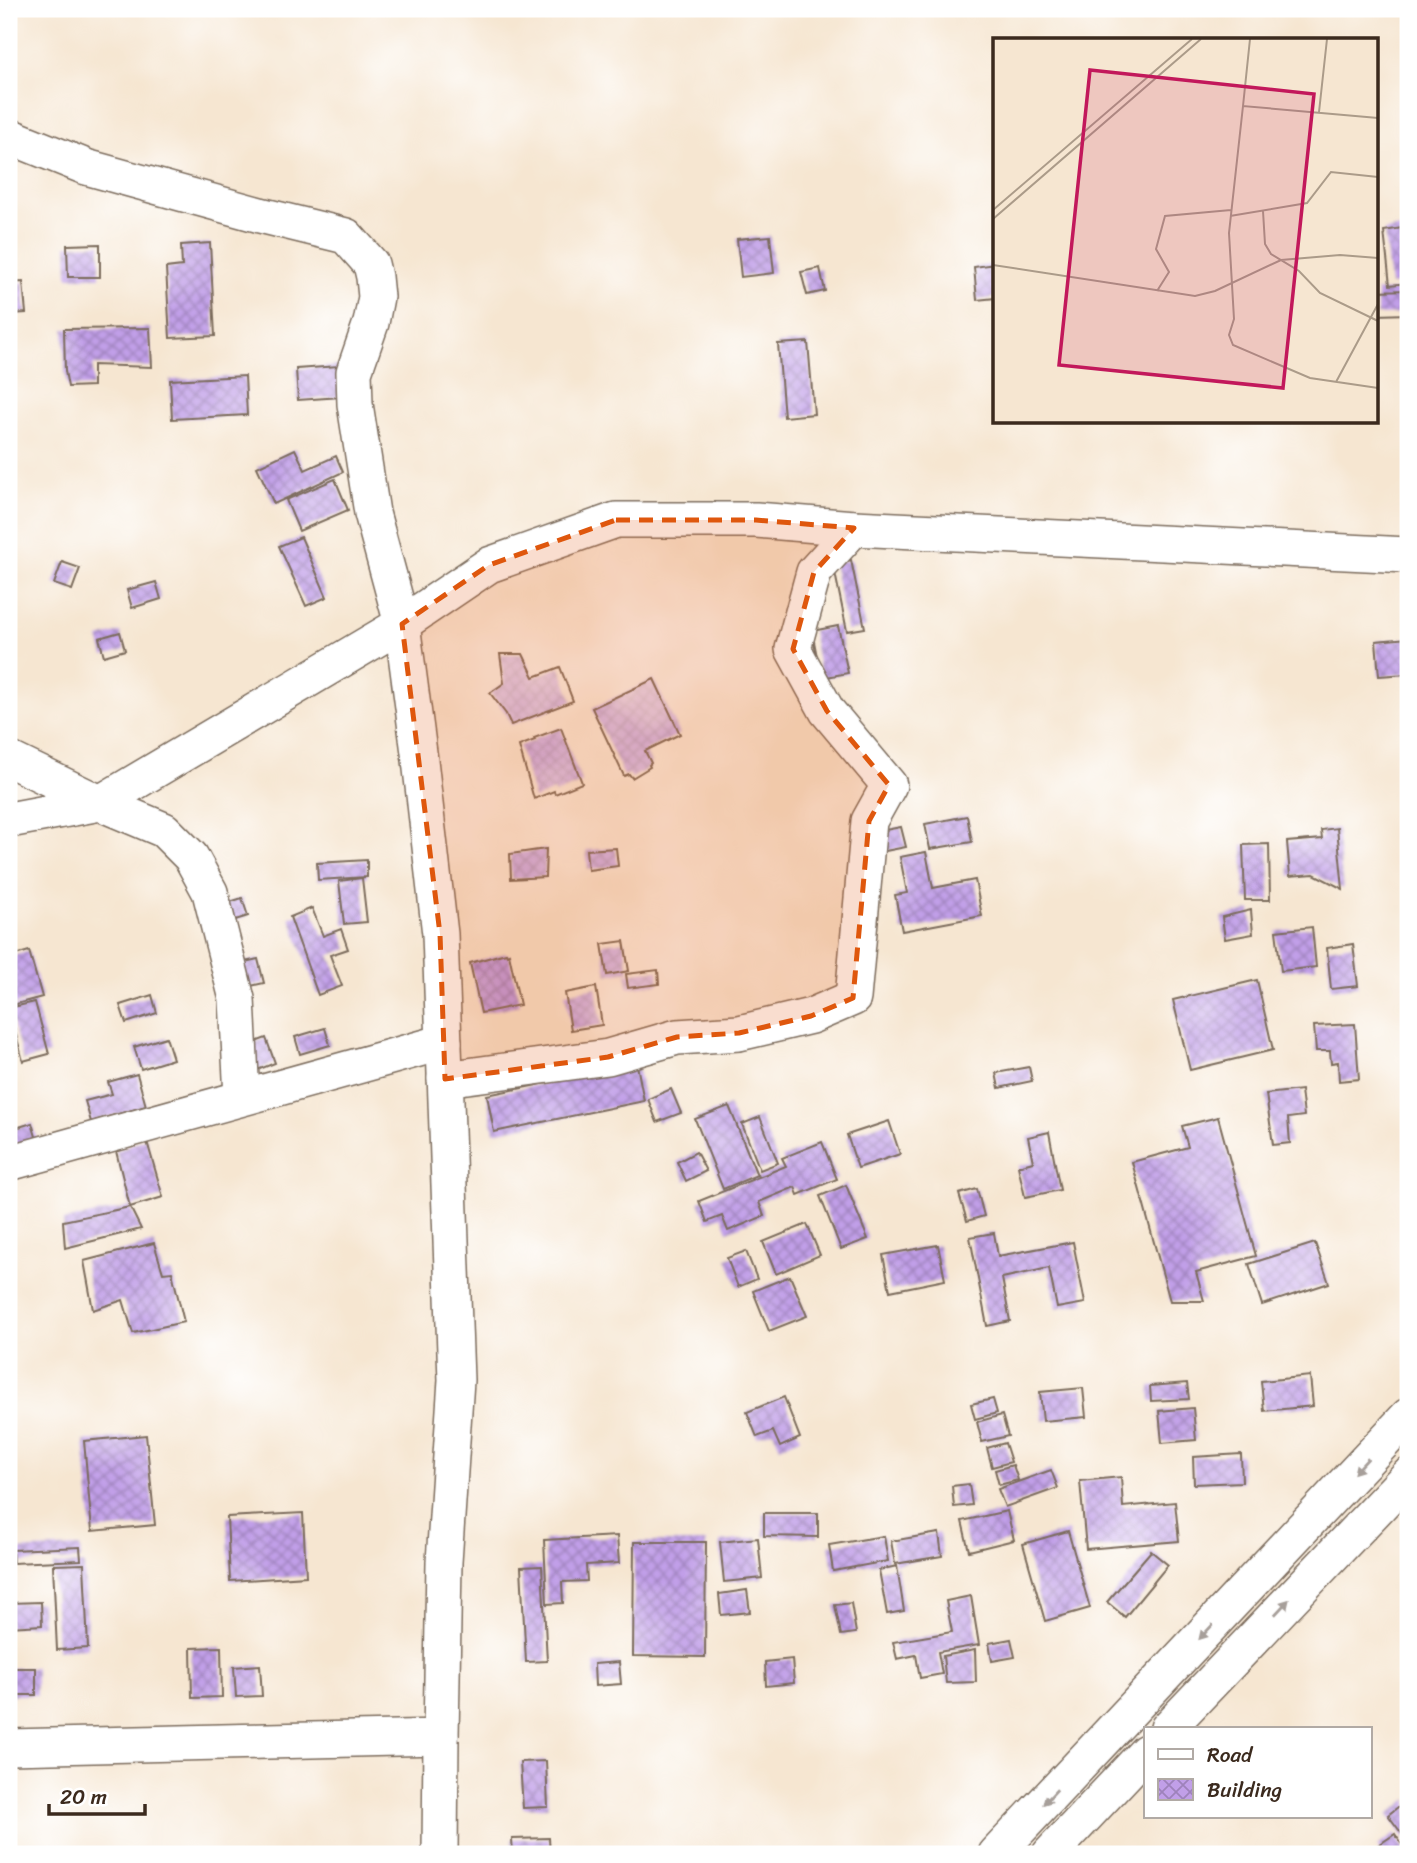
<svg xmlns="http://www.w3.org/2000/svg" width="1417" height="1863" viewBox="0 0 1417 1863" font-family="Sriracha,sans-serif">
<defs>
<pattern id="building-cross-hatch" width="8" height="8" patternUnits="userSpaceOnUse" patternTransform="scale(1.75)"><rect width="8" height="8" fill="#c19fe8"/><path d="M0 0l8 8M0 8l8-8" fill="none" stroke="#9e82bb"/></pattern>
</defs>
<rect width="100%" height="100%" fill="#fff"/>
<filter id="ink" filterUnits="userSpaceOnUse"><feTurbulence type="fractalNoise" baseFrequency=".0143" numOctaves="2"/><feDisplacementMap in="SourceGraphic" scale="14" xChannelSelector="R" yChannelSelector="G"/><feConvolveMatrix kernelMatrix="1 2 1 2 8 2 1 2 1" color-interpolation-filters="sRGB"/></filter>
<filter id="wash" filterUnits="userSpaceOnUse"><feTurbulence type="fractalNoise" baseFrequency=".00686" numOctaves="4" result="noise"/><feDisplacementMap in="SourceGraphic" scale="28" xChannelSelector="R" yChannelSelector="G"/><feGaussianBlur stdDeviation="1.57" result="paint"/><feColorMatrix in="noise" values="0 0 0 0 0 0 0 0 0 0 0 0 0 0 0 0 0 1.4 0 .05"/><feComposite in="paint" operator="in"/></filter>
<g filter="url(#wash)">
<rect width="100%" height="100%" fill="#f6e6d1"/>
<g id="blocks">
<g fill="url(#building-cross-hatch)">
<polygon points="1408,227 1408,283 1390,285 1384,231"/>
<polygon points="770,236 774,273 741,277 737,239"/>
<polygon points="210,243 215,336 170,338 166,268 182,266 181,245"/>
<polygon points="100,244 100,277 68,277 67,245"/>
<polygon points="995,264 995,298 977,300 974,267"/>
<polygon points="820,268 825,291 807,295 801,272"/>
<polygon points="23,282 26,313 9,314 9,283"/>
<polygon points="1408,290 1408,314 1377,315 1377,291"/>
<polygon points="150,328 152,367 93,365 93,386 68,387 65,371 64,329"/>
<polygon points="808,342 814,414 784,417 778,344"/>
<polygon points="339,366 341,397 298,400 296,369"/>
<polygon points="245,376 247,415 172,419 170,380"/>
<polygon points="295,449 305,470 336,456 343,472 274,504 257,467"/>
<polygon points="335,479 348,510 299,531 286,500"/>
<polygon points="301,537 327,597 306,606 279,546"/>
<polygon points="851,560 865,628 847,631 833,563"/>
<polygon points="62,562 80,568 72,590 54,584"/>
<polygon points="156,582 161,599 132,608 127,590"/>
<polygon points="838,626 848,673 821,678 812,631"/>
<polygon points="120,632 125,650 104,656 99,638"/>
<polygon points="1408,638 1408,674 1379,676 1376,641"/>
<polygon points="500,654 523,654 534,677 560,667 573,701 511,725 506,714 490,693 504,683"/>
<polygon points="654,679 680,734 645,751 651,763 649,765 650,767 632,778 629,774 624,776 592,708"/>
<polygon points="561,728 582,783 555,794 554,791 534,799 519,746 535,740 534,738"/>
<polygon points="967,816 972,842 930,849 925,824"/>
<polygon points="901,827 906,847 880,852 875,832"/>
<polygon points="1337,828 1343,889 1314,874 1290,876 1287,842 1322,839 1321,830"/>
<polygon points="1269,844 1270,900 1245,900 1243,845"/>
<polygon points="616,848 618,866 588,870 586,850"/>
<polygon points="546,849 545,877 511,879 510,854"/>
<polygon points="926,852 933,888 975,880 982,916 902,931 895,895 907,893 900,857"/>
<polygon points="367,860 367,877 318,880 317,863"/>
<polygon points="362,878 367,922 344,924 339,881"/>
<polygon points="242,898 248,916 229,922 224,904"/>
<polygon points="312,908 323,936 341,929 348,949 330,955 342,986 318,995 290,917"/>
<polygon points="1251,910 1253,934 1225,939 1222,917"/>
<polygon points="1312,927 1316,967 1281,971 1276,931"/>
<polygon points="624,941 629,971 607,975 602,944"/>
<polygon points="1353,944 1358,986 1331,989 1327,948"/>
<polygon points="29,951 42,997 9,1006 9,957"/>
<polygon points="506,953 507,955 509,954 520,1005 481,1013 470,963"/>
<polygon points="258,959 264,983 242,988 236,964"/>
<polygon points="658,970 659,984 628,988 626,974"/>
<polygon points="1257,980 1273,1050 1190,1070 1173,1000"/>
<polygon points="596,987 602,1025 571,1030 565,993"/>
<polygon points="152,995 157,1013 126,1023 120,1005"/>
<polygon points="35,1002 49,1054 23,1061 9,1008"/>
<polygon points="1355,1024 1359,1079 1339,1081 1338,1062 1331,1063 1330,1051 1316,1051 1314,1026"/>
<polygon points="325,1028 330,1045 300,1054 295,1037"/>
<polygon points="166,1037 173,1059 141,1069 134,1047"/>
<polygon points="266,1038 275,1063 255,1071 245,1046"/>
<polygon points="637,1065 644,1101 494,1132 487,1095"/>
<polygon points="1029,1067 1032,1081 999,1088 996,1073"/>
<polygon points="137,1074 146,1106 91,1122 85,1101 112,1094 108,1082"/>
<polygon points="671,1089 681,1113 657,1122 648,1099"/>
<polygon points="1301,1090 1304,1116 1288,1118 1290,1143 1273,1145 1266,1094"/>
<polygon points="729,1106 757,1175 723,1189 695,1119"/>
<polygon points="760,1117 778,1163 760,1170 742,1124"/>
<polygon points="1218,1117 1256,1256 1196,1272 1204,1301 1170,1301 1132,1162 1188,1147 1182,1126"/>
<polygon points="889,1121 900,1154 858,1168 847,1135"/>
<polygon points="32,1123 37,1140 9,1147 9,1130"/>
<polygon points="1049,1132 1060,1190 1025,1197 1018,1166 1033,1162 1028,1137"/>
<polygon points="146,1138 163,1197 130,1207 116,1151"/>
<polygon points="822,1142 837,1179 798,1195 795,1187 759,1202 764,1216 728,1231 722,1216 707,1222 699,1201 786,1166 782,1158"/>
<polygon points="696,1152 706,1171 686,1181 677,1162"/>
<polygon points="846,1185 868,1239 841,1249 820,1196"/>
<polygon points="977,1189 984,1216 967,1221 959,1194"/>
<polygon points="130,1207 141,1229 65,1248 63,1221"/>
<polygon points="807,1224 820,1255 776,1274 763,1242"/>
<polygon points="994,1233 998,1256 1073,1242 1085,1303 1057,1308 1049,1268 1002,1278 1010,1321 987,1326 970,1237"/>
<polygon points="154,1243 163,1273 172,1272 184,1322 133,1333 123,1300 93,1310 84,1261"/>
<polygon points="1315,1243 1329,1283 1262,1305 1249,1264"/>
<polygon points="938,1245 945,1280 890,1291 883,1255"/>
<polygon points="746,1251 757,1279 738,1287 727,1258"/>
<polygon points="790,1276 807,1316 769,1331 753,1291"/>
<polygon points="1310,1376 1313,1406 1264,1411 1261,1381"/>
<polygon points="1187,1383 1189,1399 1151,1401 1150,1386"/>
<polygon points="1083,1388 1086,1417 1043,1421 1040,1392"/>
<polygon points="784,1397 800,1438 780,1447 773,1431 757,1437 747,1412"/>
<polygon points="993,1399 997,1413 975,1419 971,1404"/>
<polygon points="1193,1408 1196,1440 1162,1443 1159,1411"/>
<polygon points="1002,1415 1008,1436 982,1442 977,1422"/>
<polygon points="146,1435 155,1525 92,1531 84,1441"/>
<polygon points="1005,1443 1011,1462 992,1467 987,1448"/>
<polygon points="1241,1454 1242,1482 1194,1484 1193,1457"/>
<polygon points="1013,1465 1018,1480 999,1485 995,1470"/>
<polygon points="1051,1470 1058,1488 1005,1507 998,1489"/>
<polygon points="1121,1477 1123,1507 1175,1502 1179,1541 1086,1549 1080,1481"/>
<polygon points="969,1484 972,1505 954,1507 952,1486"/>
<polygon points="1007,1511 1014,1540 969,1551 962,1521"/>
<polygon points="303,1513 306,1576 230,1581 227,1517"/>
<polygon points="764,1513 818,1513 818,1537 764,1536"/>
<polygon points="1068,1531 1090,1608 1045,1621 1023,1544"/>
<polygon points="939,1533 942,1556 895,1564 891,1541"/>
<polygon points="617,1536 619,1563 586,1565 587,1581 562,1582 563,1603 547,1604 544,1540"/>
<polygon points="884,1536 888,1561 833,1571 829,1545"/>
<polygon points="758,1538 762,1578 724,1582 720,1542"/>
<polygon points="634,1542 706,1542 705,1657 633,1656"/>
<polygon points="80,1547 81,1560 13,1563 12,1550"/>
<polygon points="1151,1551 1168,1565 1125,1617 1107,1602"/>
<polygon points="84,1564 88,1648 57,1650 53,1565"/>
<polygon points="542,1566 547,1661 526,1662 521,1567"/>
<polygon points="897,1566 904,1611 887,1614 879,1570"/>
<polygon points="747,1590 750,1612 721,1615 719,1594"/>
<polygon points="971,1596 979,1645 938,1652 942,1674 920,1678 916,1655 897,1659 893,1642 952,1632 946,1601"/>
<polygon points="41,1602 42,1625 9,1627 9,1603"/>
<polygon points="851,1603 856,1633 841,1635 835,1605"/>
<polygon points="1011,1639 1015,1657 992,1661 989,1643"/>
<polygon points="221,1647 222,1697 192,1698 191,1648"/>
<polygon points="975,1650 976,1682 946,1683 943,1656"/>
<polygon points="792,1659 794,1683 766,1686 765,1662"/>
<polygon points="619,1662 621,1684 595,1686 594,1664"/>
<polygon points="260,1665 262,1696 236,1697 234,1667"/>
<polygon points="11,1668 36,1668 36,1695 10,1695"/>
<polygon points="546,1761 548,1807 523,1808 520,1762"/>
<polygon points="1408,1799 1408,1842 1388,1815"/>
<polygon points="1395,1834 1408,1854 1382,1854 1377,1846"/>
<polygon points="549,1838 550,1854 513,1854 512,1839"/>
</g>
</g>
</g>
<g filter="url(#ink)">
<use href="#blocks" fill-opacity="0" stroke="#7c6c5d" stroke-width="2"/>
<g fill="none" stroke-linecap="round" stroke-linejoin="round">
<defs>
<g id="street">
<polyline points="9,136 86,167 260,215 346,236 371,264 374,277 376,297 371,323 354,372 355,404 372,513 402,624 420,760 440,934 456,1380 444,1562 441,1737 9,1747"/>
<polyline points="9,759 100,803 164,830 191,857 210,892 237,999 242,1097"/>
<polyline points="9,820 100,803 402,624 489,565 616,520 756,520 854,528 1408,555"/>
<polyline points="445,1079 608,1057 677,1037 739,1033 811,1016 853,998 869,821 889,785 827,711 793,649 814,572 854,528"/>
<polyline points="9,1163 444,1042"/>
<polyline points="1168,1728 1408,1476"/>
<polyline points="440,1854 441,1737"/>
<polyline points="996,1854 1408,1416"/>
<polyline points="1050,1854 1146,1752"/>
</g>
</defs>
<use href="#street" stroke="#7c6c5d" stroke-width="38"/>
<use href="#street" stroke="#fff" stroke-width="35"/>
</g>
<defs><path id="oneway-solid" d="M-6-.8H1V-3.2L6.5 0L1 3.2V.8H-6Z" transform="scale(1.75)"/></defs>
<g fill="#a79f9a">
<use href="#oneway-solid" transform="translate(1361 1466) rotate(133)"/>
<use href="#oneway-solid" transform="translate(1282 1607) rotate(-47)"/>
<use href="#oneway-solid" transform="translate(1206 1632) rotate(133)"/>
<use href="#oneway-solid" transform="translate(1050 1797) rotate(133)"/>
</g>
</g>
<path fill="#df570d" fill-opacity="0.2" stroke="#df570d" stroke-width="5" stroke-dasharray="14 9" stroke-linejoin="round" d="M616,520h140l98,8 -40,44 -21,77 34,62 62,74 -20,36 -16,177 -42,18 -72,17 -62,4 -69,20 -163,22 -5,-145 -38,-310 87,-59z"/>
<g transform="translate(993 38)">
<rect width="385" height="385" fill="#f6e6d1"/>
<path fill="none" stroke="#ab9b89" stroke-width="2" d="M250,68l7,-67M326,74l8,-73M385,80l-135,-12 -14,127 5,86 -5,16 4,10 77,33 68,10M0,172l199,-171M270,173l2,33 6,10 28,17 21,22 58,28M237,178l77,-13 24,-31 47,5M0,181l208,-180M0,227l202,31 20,-5 66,-31 59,-5 38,3M164,253l12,-19 -13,-23 9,-33 66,-6M343,344l42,-78"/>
<path fill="#c2185b" fill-opacity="0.15" stroke="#c2185b" stroke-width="3.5" d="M97,32l224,24 -31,294 -224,-23z"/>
<rect width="385" height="385" fill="none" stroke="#3b2a1e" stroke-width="3.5"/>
</g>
<rect width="1417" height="1863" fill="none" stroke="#fff" stroke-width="35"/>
<rect x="1144" y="1727" width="228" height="91" fill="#ffffff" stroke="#b1aaa5" stroke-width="2"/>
<rect x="1158" y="1749" width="35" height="10" fill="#ffffff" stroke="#b1aaa5" stroke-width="2"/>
<text x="1207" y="1762" font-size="21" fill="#3b2a1e">Road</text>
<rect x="1158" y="1779" width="35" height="21" fill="url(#building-cross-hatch)" stroke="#b1aaa5" stroke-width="2"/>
<text x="1207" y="1797" font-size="21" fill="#3b2a1e">Building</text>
<path d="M49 1804v10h96v-10" fill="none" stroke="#3b2a1e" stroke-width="3.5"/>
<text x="60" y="1804" font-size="21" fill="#3b2a1e" stroke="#ffffff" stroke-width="5" paint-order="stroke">20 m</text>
</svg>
